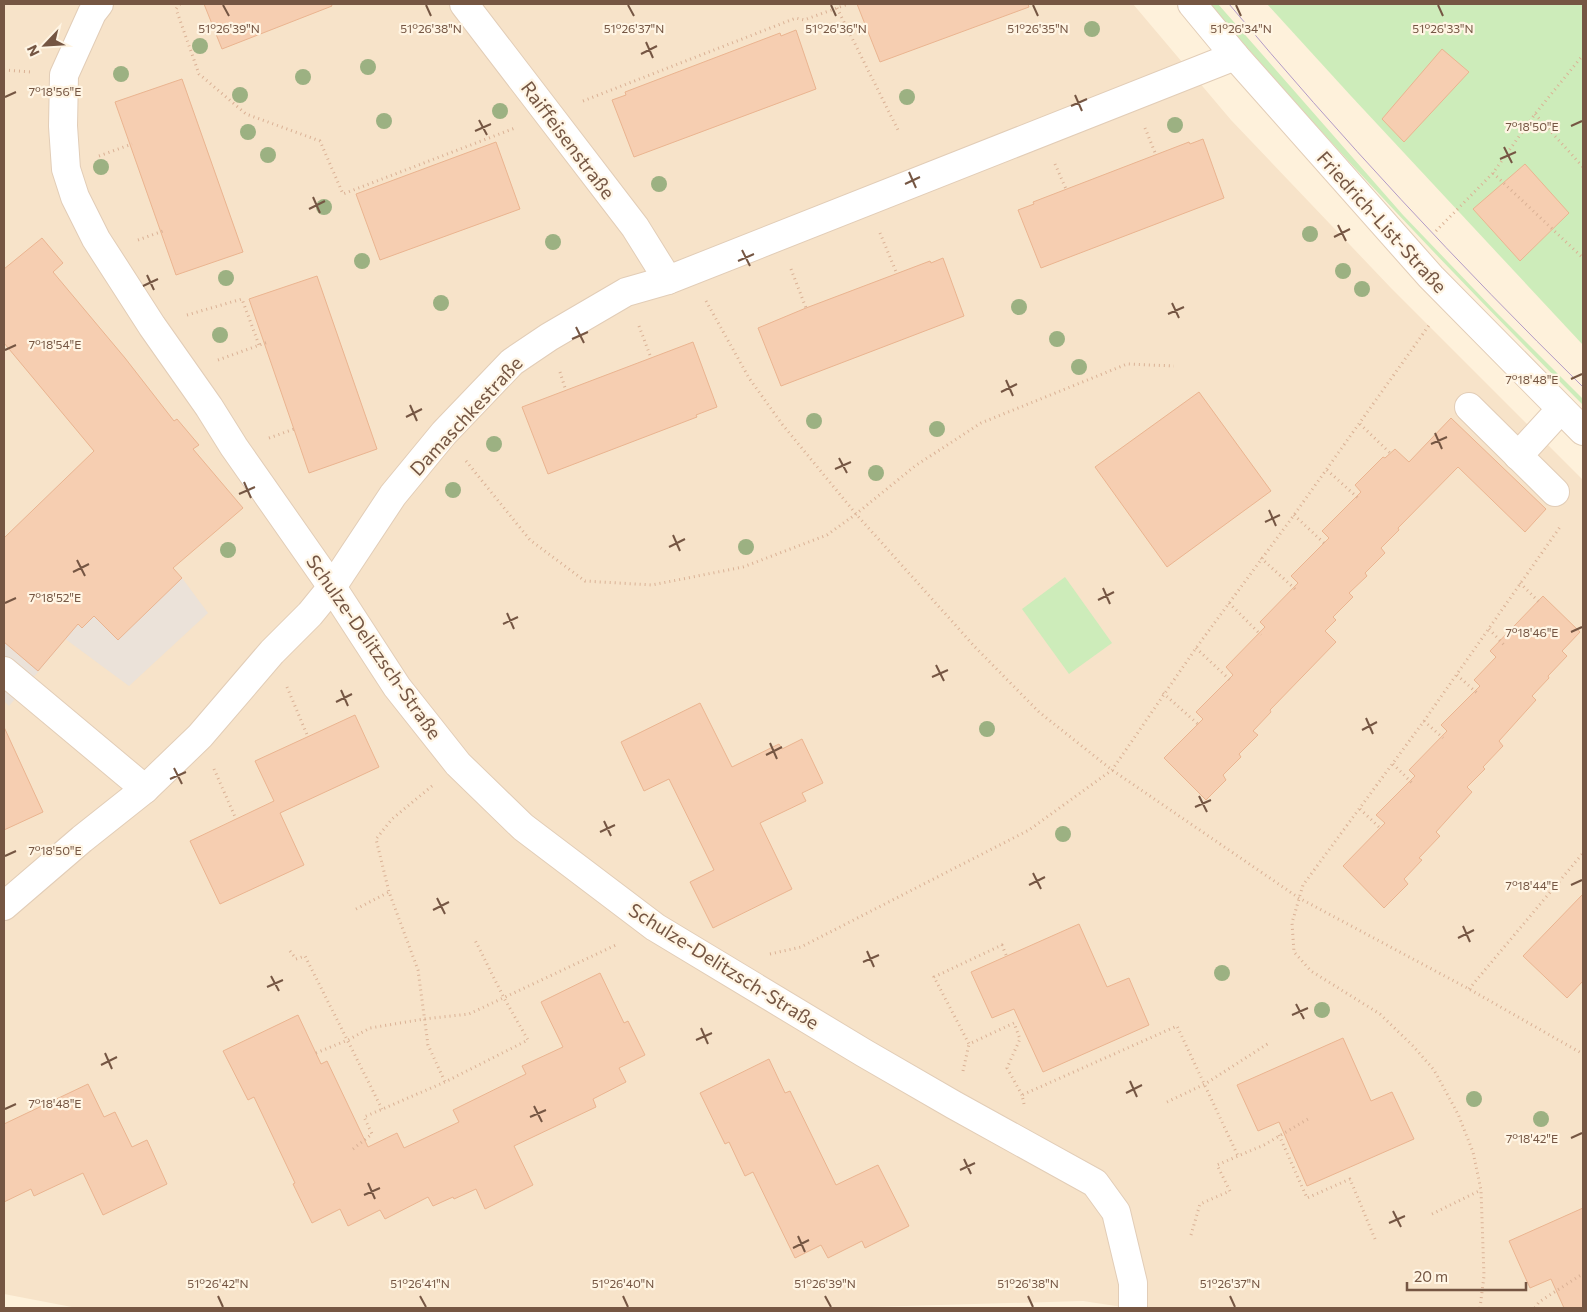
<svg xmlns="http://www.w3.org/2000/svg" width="1587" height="1312" viewBox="0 0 1587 1312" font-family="Commissioner,sans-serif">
<rect width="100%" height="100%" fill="#fef1db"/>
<polygon fill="#f7e3c9" points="4,4 1133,4 1231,120 1391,288 1583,480 1583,1308 1129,1308 1083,1301 834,1308 77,1308 4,1294"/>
<polygon fill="#ebe2d9" points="75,469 182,578 208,613 129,686 64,638 60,646 9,706 4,701 4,538"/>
<g fill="#cdecba">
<path d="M1210,4h8l185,211 93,97 87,87v6c-129,-130 -255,-261 -373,-401z"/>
<polygon points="1267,4 1583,4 1583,345 1351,96"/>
<polygon points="1065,577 1112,643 1069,674 1022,609"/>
</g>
<g fill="#f6ceb1" stroke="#eab490">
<polygon points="204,4 331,4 332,6 222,49"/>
<polygon points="857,4 1028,4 1029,7 880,62"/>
<polygon points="796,30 816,89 634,157 612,100 626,95 625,92 780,33 781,36"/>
<polygon points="1442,49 1469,72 1404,142 1382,119"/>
<polygon points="182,79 243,252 176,275 115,102"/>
<polygon points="1203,139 1224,198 1041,268 1018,210 1034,204 1033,202 1189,142 1190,144"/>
<polygon points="496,142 520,209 380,260 356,194"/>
<polygon points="1525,164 1569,213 1520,261 1473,209"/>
<polygon points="42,238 63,263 53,272 125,358 174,421 177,419 199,445 193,449 243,508 173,568 182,578 118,640 94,616 82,628 78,624 38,671 4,642 4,538 94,451 4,343 4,269"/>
<polygon points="943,258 964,316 781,386 758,328 806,308 930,261 931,263"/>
<polygon points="317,276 377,449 309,473 249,299"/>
<polygon points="693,342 717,407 696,415 697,417 548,474 522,407"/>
<polygon points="1199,392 1271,491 1167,567 1095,467"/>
<polygon points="1451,418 1546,509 1525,532 1458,467 1398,528 1399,530 1381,548 1385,553 1365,573 1367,576 1349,593 1353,597 1333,617 1336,620 1325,631 1336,642 1270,710 1271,712 1253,731 1258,735 1239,754 1241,757 1223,775 1226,780 1206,800 1164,758 1203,719 1196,712 1233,675 1226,667 1265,627 1260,622 1298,583 1291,576 1329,538 1322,531 1361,492 1355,485 1383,457 1385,458 1395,449 1409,462"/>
<polygon points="1543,596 1580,632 1562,651 1567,656 1548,676 1549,678 1532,696 1536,700 1499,741 1503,746 1483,767 1485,769 1467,787 1472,792 1436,832 1440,836 1419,858 1422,860 1404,879 1408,884 1384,908 1343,866 1385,823 1376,815 1415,776 1409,770 1447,731 1441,725 1480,686 1474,680 1496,657 1490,651"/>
<polygon points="700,703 732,767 779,744 782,749 802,739 823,783 802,793 806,801 760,823 792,889 713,928 690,882 714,870 669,779 644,791 621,742"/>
<polygon points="355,715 379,767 280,813 304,865 220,904 190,841 274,801 255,761"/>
<polygon points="4,727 43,812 4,830"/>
<polygon points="1583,894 1583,981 1567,998 1523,956"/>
<polygon points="1079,924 1107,987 1129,978 1149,1025 1043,1072 1014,1009 992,1018 971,972"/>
<polygon points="600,973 624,1023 628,1021 645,1055 619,1068 626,1082 593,1099 596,1107 514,1146 533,1185 485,1209 476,1189 454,1199 453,1197 433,1206 428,1197 385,1219 380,1210 348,1226 340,1209 312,1223 293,1184 295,1183 254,1097 248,1100 223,1051 298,1015 321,1064 327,1061 368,1147 397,1133 404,1148 459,1122 453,1110 526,1074 522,1066 563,1047 541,1002"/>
<polygon points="1343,1038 1371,1101 1392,1092 1414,1139 1307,1186 1279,1122 1258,1131 1237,1085"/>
<polygon points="769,1059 785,1093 790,1091 836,1185 878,1165 909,1226 865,1248 862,1241 828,1258 821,1245 795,1258 753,1172 745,1176 729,1142 725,1144 700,1093"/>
<polygon points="88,1084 104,1117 115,1112 132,1147 147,1140 167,1184 103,1215 83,1173 34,1196 31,1189 4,1202 4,1124"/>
<polygon points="1583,1208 1583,1308 1564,1308 1551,1279 1530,1288 1509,1241"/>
</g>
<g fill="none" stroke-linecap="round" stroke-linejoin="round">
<defs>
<g id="minor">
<polyline points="99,4 92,13 64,75 63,126 66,169 75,197 96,239 152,326 209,407 234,447 332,587 397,687 458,764 523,827 655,927 864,1053 954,1105 1095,1183 1116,1212 1133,1283 1133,1308"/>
<polyline points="464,4 635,227 668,280"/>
<polyline points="1192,4 1235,56 1431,277 1583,431"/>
<polyline points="1469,407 1555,492"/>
<polyline points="1518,456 1561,409"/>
<polyline points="4,671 145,789"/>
<polyline points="4,906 82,839 145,789 200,736 272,652 310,614 332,587 393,495 444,433 512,362 549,337 626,292 668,280 1235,56"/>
</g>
</defs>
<use href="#minor" stroke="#e2cdb7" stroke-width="30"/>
<g stroke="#dab195" stroke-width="3" stroke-dasharray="1 4" stroke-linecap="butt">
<polyline points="180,4 176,9 199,74 246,114 320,141 343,194 515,128"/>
<polyline points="837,8 899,132"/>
<polyline points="4,70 31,72"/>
<polyline points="583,101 796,18 804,20 848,4"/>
<polyline points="1535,114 1583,167"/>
<polyline points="1145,128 1156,155"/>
<polyline points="99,156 132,144"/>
<polyline points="1055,164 1066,189"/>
<polyline points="1493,173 1583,258"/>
<polyline points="1436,231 1493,173 1535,114 1583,55"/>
<polyline points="880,233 897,274"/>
<polyline points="138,240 163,231"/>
<polyline points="791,269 806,308"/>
<polyline points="706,301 749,378 782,424 856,514 975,647 1039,712 1112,770 1299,898 1469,989 1583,1054"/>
<polyline points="187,315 242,299 259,345"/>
<polyline points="639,326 651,358"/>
<polyline points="218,360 268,342"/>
<polyline points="560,372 566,391"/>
<polyline points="1360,424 1390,453"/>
<polyline points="269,438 297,428"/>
<polyline points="466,461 530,540 585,581 652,585 743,567 827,535 856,514 915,466 981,423 1127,364 1174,366"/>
<polyline points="1327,470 1358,498"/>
<polyline points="1294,515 1325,544"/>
<polyline points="1261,558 1295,589"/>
<polyline points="1520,583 1540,603"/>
<polyline points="1229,603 1261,635"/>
<polyline points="1489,629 1506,647"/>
<polyline points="1196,648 1231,681"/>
<polyline points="1457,675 1477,693"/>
<polyline points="287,687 308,737"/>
<polyline points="1163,693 1199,725"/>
<polyline points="1424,721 1443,738"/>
<polyline points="1393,764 1412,783"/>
<polyline points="214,769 236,819"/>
<polyline points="432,786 392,819 376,839 389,892 418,970 428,1045 445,1082"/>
<polyline points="1360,809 1380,828"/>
<polyline points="356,909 389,892"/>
<polyline points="290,951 296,959 305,956 382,1109"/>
<polyline points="770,954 801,947 1029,830 1112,770 1196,648 1294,515 1430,324"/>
<polyline points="1006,955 1002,945 934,977 969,1044 1014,1023 1020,1039 1007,1068 1022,1095"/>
<polyline points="1469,989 1583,853"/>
<polyline points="316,1053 348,1040 370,1028 424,1019 469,1014 618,944"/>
<polyline points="963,1071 969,1044"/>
<polyline points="1167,1102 1205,1084 1269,1043"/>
<polyline points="1024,1104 1022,1095 1177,1026 1238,1156"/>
<polyline points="1279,1135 1307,1198 1350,1179 1375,1239"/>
<polyline points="353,1149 372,1134 364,1117 445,1082 528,1040 504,998 474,938"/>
<polyline points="1432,1214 1481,1190"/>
<polyline points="1191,1235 1200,1204 1230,1191 1217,1165 1264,1145 1308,1119"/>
<polyline points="1480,1308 1484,1276 1481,1190 1473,1152 1458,1114 1434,1070 1413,1046 1380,1014 1311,971 1294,952 1292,923 1303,885 1424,721 1560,527"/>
<polyline points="1535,1308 1539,1302 1581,1275"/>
</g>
<use href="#minor" stroke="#fff" stroke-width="28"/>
<path stroke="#b39bc7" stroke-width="1" d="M1229,4c111,133 230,261 354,383"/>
</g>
<g fill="#9cb182">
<circle cx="1092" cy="29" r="8"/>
<circle cx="200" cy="46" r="8"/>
<circle cx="368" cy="67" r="8"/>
<circle cx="121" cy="74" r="8"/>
<circle cx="303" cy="77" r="8"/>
<circle cx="240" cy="95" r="8"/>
<circle cx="907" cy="97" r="8"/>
<circle cx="500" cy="111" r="8"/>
<circle cx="384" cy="121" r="8"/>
<circle cx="1175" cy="125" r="8"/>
<circle cx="248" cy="132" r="8"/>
<circle cx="268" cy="155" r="8"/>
<circle cx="101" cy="167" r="8"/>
<circle cx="659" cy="184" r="8"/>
<circle cx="324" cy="207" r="8"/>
<circle cx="1310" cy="234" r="8"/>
<circle cx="553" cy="242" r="8"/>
<circle cx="362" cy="261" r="8"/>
<circle cx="1343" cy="271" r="8"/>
<circle cx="226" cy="278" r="8"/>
<circle cx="1362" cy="289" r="8"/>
<circle cx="441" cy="303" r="8"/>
<circle cx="1019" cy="307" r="8"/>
<circle cx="220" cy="335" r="8"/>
<circle cx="1057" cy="339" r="8"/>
<circle cx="1079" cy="367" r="8"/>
<circle cx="814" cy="421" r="8"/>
<circle cx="937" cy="429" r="8"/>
<circle cx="494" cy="444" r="8"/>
<circle cx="876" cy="473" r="8"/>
<circle cx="453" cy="490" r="8"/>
<circle cx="746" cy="547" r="8"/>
<circle cx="228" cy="550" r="8"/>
<circle cx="987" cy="729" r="8"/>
<circle cx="1063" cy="834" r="8"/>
<circle cx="1222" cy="973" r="8"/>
<circle cx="1322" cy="1010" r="8"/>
<circle cx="1474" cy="1099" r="8"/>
<circle cx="1541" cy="1119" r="8"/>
</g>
<path fill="none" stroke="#755643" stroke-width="2" d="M223,5l6,11M426,5l5,11M628,5l6,11M831,5l5,11M1033,5l5,11M1236,5l5,11M1438,5l5,11M646,42l7,16M641,54l16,-8M1075,95l7,16M5,97l11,-5M1071,106l16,-7M479,120l8,15M1571,126l11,-5M475,131l16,-7M1504,147l8,16M1500,159l16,-7M909,172l7,16M905,184l15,-7M313,197l7,16M309,209l16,-8M1338,225l8,16M1334,237l16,-8M742,250l8,16M738,261l16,-7M147,275l7,15M143,286l15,-7M1172,303l7,15M1168,314l16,-7M576,327l8,16M572,339l16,-7M5,350l11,-5M1571,379l11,-5M1006,380l7,16M1001,392l16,-8M410,405l7,16M406,417l16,-8M1435,433l7,16M1431,444l16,-7M839,458l8,15M835,469l16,-7M244,482l7,16M239,494l16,-7M1269,510l7,16M1265,522l15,-7M673,535l7,16M669,547l16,-8M77,560l8,16M73,572l16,-8M1103,588l7,16M1098,600l16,-8M5,603l11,-5M507,613l7,16M503,624l15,-7M1571,632l11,-5M936,665l8,16M932,677l16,-7M341,690l7,16M336,702l16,-8M1366,718l7,16M1362,730l15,-8M770,743l7,16M766,755l16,-8M174,768l8,16M170,779l16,-7M1199,796l8,16M1195,807l16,-7M604,821l7,15M600,832l15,-7M5,856l11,-5M1033,873l8,16M1029,885l16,-8M1571,885l11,-5M437,898l8,16M433,910l16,-8M1463,926l7,16M1458,938l16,-8M867,951l7,16M863,962l16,-7M271,976l8,15M267,987l16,-7M1296,1004l8,15M1292,1015l16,-7M701,1028l7,16M696,1040l16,-7M105,1053l7,16M101,1065l16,-8M1130,1081l7,16M1126,1093l16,-8M534,1106l8,16M5,1109l11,-5M530,1117l16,-7M1571,1138l11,-5M964,1159l7,15M960,1170l15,-7M368,1183l7,16M364,1195l16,-7M1393,1211l8,16M1389,1223l16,-7M798,1236l7,16M793,1248l16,-8M218,1296l5,11M420,1296l6,11M623,1296l5,11M825,1296l6,11M1028,1296l5,11M1230,1296l5,11"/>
<g text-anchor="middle" stroke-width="4.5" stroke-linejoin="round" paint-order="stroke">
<g font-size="19" fill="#755643" stroke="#fff5e4">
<text transform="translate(568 140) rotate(53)" y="7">Raiffeisenstraße</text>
<text transform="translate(1382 222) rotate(48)" y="7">Friedrich-List-Straße</text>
<text transform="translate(466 416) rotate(-47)" y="7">Damaschkestraße</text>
<text transform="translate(374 647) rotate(55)" y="7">Schulze-Delitzsch-Straße</text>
<text transform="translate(724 966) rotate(32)" y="7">Schulze-Delitzsch-Straße</text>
</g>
</g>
<g font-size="12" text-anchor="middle" fill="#755643" stroke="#fff5e4" stroke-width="4.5" stroke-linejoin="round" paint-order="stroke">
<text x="229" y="33">51°26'39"N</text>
<text x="431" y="33">51°26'38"N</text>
<text x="634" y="33">51°26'37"N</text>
<text x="836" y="33">51°26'36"N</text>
<text x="1038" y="33">51°26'35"N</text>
<text x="1241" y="33">51°26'34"N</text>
<text x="1443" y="33">51°26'33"N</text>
<text x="55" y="96">7°18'56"E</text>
<text x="1532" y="131">7°18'50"E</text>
<text x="55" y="349">7°18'54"E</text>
<text x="1532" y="384">7°18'48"E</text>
<text x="55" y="602">7°18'52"E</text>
<text x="1532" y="637">7°18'46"E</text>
<text x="55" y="855">7°18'50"E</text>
<text x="1532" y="890">7°18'44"E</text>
<text x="55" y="1108">7°18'48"E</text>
<text x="1532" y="1143">7°18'42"E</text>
<text x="218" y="1288">51°26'42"N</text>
<text x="420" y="1288">51°26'41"N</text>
<text x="623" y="1288">51°26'40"N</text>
<text x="825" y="1288">51°26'39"N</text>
<text x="1028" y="1288">51°26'38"N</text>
<text x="1230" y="1288">51°26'37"N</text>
</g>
<rect width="1587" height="1312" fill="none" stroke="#755643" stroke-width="10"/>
<g transform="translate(45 45) rotate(245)" stroke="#fff5e4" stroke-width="4" paint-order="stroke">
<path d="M0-4L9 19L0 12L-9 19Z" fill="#755643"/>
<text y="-8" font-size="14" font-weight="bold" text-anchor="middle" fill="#755643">N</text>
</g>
<path d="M1407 1282v8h119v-8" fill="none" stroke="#755643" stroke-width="2.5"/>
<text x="1414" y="1282" font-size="15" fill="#755643" stroke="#fff5e4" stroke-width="4" paint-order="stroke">20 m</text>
</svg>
